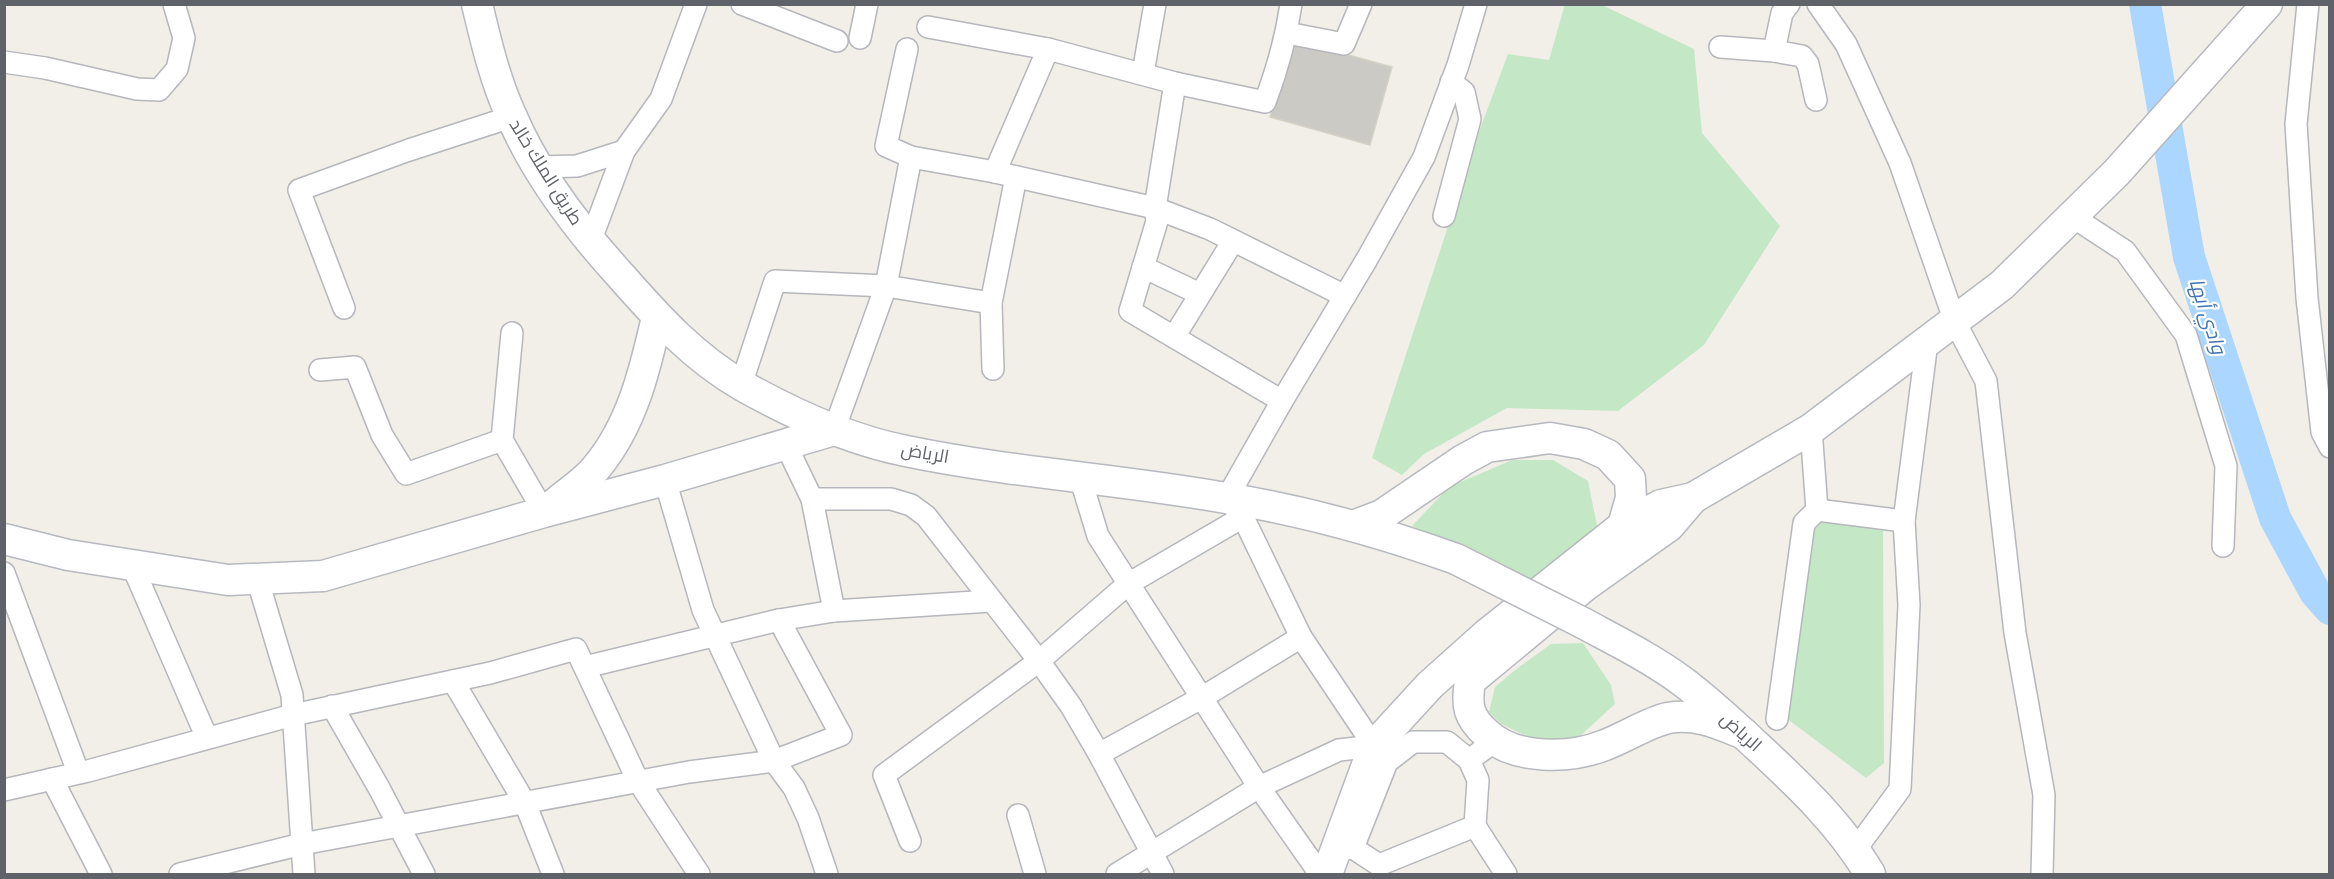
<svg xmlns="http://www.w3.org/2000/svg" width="2334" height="879" viewBox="0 0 2334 879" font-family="Signika,Cairo,sans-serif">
<rect width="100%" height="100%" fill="#f1efe8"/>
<g fill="#c4e8c6">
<polygon points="1565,4 1602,5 1694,49 1702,133 1780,226 1704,345 1618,411 1507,408 1424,454 1402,475 1372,458 1480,129 1508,54 1549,60"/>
<polygon points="1512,460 1553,460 1588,481 1598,531 1534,581 1412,526 1449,487"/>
<polygon points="1812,521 1883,529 1884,763 1866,778 1786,718"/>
<polygon points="1583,643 1611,685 1615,704 1580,736 1539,742 1501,724 1489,712 1495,687 1515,670 1551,644"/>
</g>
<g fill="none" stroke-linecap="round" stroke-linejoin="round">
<polyline stroke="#aad6ff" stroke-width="32" points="2145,4 2189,257 2275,518 2315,592 2330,609"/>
</g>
<polygon fill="#cccac5" stroke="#d6d2c6" stroke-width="1.5" points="1291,39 1392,67 1370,145 1270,117"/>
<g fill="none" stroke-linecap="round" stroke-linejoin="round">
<defs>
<g id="street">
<polyline points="742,4 837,41"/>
<polyline points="1818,4 1846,44 1900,163 1955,322 1986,381 2015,633 2044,795 2042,874"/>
<polyline points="2308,4 2296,124 2307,298 2322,432 2330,447"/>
<path d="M928,27l120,22 127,34 90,19c12,-32 21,-63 26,-98"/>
<polyline points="1287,33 1344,44 1361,4"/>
<polyline points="860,38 867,4"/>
<polyline points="1720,47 1774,51 1802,56 1808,64 1816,100"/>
<polyline points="1774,51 1782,13 1789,4"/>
<polyline points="4,62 45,68 137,89 159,90 177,69 184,38 174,4"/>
<polyline points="1143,73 1155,4"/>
<polyline points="1175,83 1155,208 1210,229 1345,296"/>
<polyline points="624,151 661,99 696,4"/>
<polyline points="911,157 995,172 1155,208 1157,221 1130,311 1282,401"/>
<polyline points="539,167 577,166 624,151 590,242"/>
<polyline points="995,172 1048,49"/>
<polyline points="1444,216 1470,119 1464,92 1451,82"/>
<polyline points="2073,217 2125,251 2186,335 2226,466 2223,546"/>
<polyline points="1143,267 1200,294"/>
<polyline points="344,308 299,190 409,150 511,117"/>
<polyline points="512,333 502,440 544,512"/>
<polyline points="1174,337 1233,241"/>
<polyline points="993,369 991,303 1016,177"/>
<polyline points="320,370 355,367 382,435 406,474 502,440"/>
<polyline points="741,385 775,281 886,286 991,303"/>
<polyline points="834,430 886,286 911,157 886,146 907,49"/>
<polyline points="785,443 812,499 834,611"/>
<polyline points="1080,477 1098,536 1259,787 1320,874"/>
<polyline points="665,480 703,610 774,761 794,788 808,818 827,874"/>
<polyline points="812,499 891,499 911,505 926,516 1039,661 1071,706 1099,754 1163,874"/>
<polyline points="1817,510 1904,521"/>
<polyline points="132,565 207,738"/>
<polyline points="4,573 78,772"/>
<polyline points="257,578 292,695 304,874"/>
<polyline points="585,667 779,620 834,611 991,601"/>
<polyline points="453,681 525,803 553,874"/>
<polyline points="332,706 379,788 424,874"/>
<polyline points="1777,719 1804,523 1817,510 1811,429"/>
<polyline points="1495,741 1469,760 1478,780 1475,826 1506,874"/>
<polyline points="1099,754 1203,697 1301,637"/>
<polyline points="52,779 101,874"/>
<polyline points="4,790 88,771 293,715 490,673 576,649 638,781 699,874"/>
<polyline points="1018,815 1035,874"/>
<polyline points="910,841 884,775 1039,661 1128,584 1243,517"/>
<polyline points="1353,848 1387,762 1413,742 1447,742 1469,760"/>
<polyline points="1342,849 1353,848 1379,865 1475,826"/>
<polyline points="1856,849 1900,789 1909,605 1904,521 1927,342"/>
<polyline points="180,874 302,844 689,772 774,761 841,735 779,620"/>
<polyline points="1117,874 1259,787 1339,750 1374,746 1301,637 1243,517 1227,498 1282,401 1367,259 1424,157 1458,65 1476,4"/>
</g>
<g id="secondary">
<path d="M477,4c9,38 18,76 34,111 24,57 68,115 110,161 36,41 73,82 122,110 50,28 107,54 163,65 106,22 215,28 320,47 79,13 155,34 230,61"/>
<path d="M1693,498l-24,28 -83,59 -116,96c-4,25 -2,36 17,53 28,26 83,25 118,11 19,-7 44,-23 63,-27 28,-5 51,6 76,16"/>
<path d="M551,507c14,-13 33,-24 45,-39 36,-43 49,-98 61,-151"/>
<polyline points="1353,526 1382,515 1463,460 1487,447 1550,438 1584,444 1608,455 1630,479 1631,498 1623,526"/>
<polyline points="4,539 68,555 228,580 323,576 544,512 665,480 834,430"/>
<path d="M1583,623c33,18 68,35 99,58 27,20 52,44 76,66 42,39 83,78 112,127"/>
<polyline points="1327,874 1374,746 1430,685 1487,634 1623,526 1661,505 1693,498 1811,429 2002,285 2117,172 2267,4"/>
</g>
</defs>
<use href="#street" stroke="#b5b7bc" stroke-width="24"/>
<use href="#secondary" stroke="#b6b9bf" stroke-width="33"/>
<use href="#street" stroke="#fff" stroke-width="21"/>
<use href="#secondary" stroke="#fff" stroke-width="30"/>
<defs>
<polyline id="secondary-bridge" points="1456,559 1583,623"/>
</defs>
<use href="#secondary-bridge" stroke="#b6b9bf" stroke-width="33" stroke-linecap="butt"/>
<use href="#secondary-bridge" stroke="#fff" stroke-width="30"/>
</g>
<g text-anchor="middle" stroke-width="4.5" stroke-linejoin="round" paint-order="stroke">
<g font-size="18" fill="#5f6268" stroke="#fff">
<text transform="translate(546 172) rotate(58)" y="6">طريق الملك خالد</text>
<text transform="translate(925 453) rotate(10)" y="6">الرياض</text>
<text transform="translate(1741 732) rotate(42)" y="6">الرياض</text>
</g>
<g font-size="20" font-style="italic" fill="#4376b4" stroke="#fff">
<text transform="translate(2208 316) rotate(72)" y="7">وادي أبها</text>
</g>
</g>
<rect width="2334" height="879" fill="none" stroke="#5f6268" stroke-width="12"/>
</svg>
